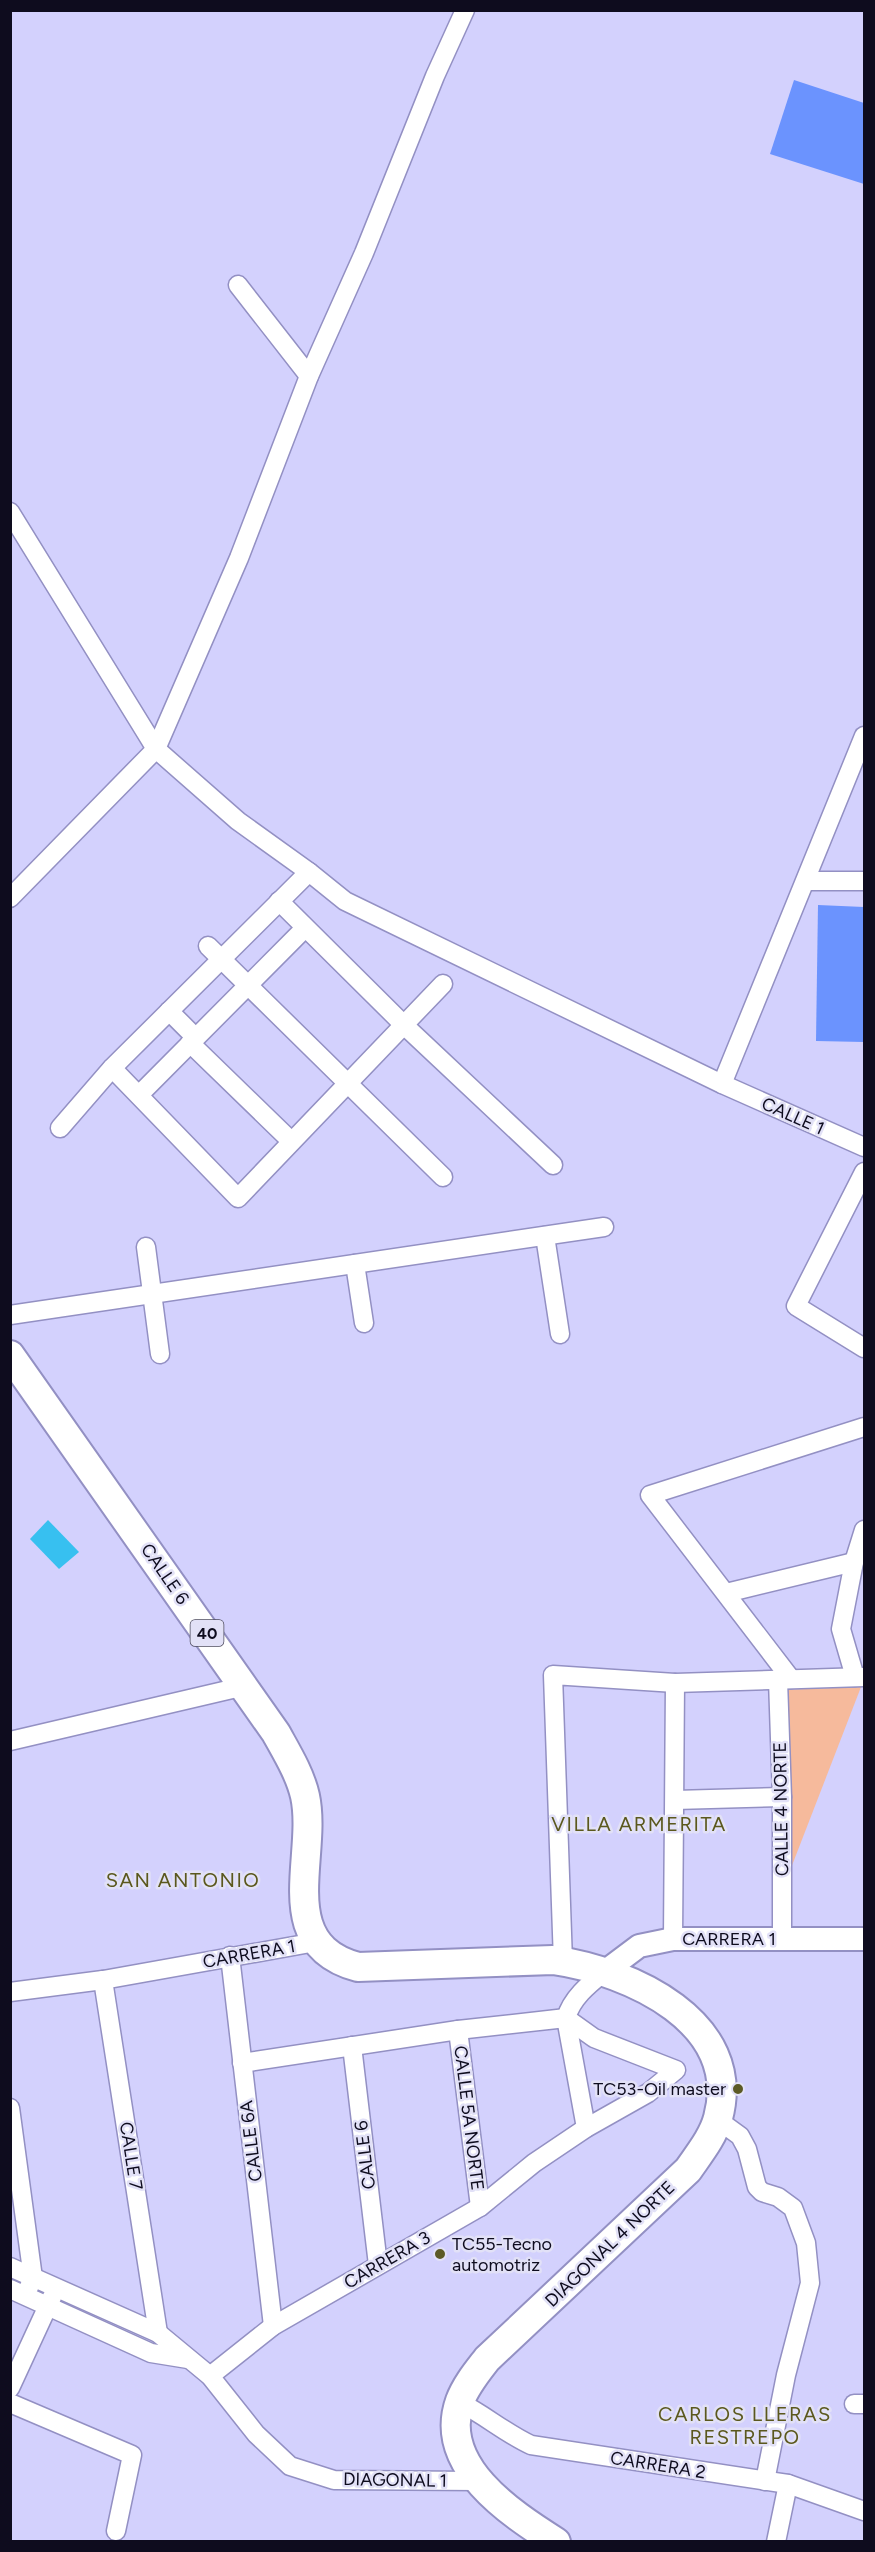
<svg xmlns="http://www.w3.org/2000/svg" width="875" height="2552" viewBox="0 0 875 2552" font-family="Figtree,sans-serif">
<rect width="100%" height="100%" fill="#d3d1fd"/>
<polygon fill="#f6ba9c" points="861,1687 786,1881 779,1690"/>
<polygon fill="#37c0f0" points="48,1520 79,1552 59,1569 30,1539"/>
<g fill="#6b93fe">
<polygon points="794,80 864,103 864,184 770,154"/>
<polygon points="818,905 864,907 864,1042 816,1041"/>
</g>
<g fill="none" stroke-linecap="round" stroke-linejoin="round">
<defs>
<g id="minor">
<polyline points="238,285 309,376"/>
<polyline points="10,512 156,749 238,821 309,872 345,901 722,1084 864,1147"/>
<polyline points="807,881 864,881"/>
<polyline points="10,898 156,749 239,558 309,376 364,253 435,76 465,10"/>
<polyline points="279,901 405,1026 553,1165"/>
<polyline points="208,946 443,1177"/>
<polyline points="169,1011 195,1037"/>
<polyline points="190,1043 291,1141"/>
<polyline points="112,1068 238,1198 443,984"/>
<polyline points="722,1084 864,736"/>
<polyline points="139,1095 305,928"/>
<polyline points="60,1128 112,1068 309,872"/>
<polyline points="864,1172 796,1306 864,1348"/>
<polyline points="545,1236 560,1334"/>
<polyline points="146,1247 160,1354"/>
<polyline points="355,1264 364,1323"/>
<polyline points="10,1315 604,1227"/>
<polyline points="726,1593 854,1562"/>
<polyline points="855,1677 841,1629 854,1562 864,1530"/>
<polyline points="791,1679 650,1495 864,1427"/>
<polyline points="778,1680 782,1797 782,1939"/>
<polyline points="10,1741 245,1686"/>
<polyline points="675,1800 782,1797"/>
<polyline points="673,1939 675,1683"/>
<polyline points="230,1956 273,2326"/>
<polyline points="563,1962 553,1675 675,1683 864,1677"/>
<polyline points="103,1980 158,2333"/>
<polyline points="10,1992 103,1980 316,1942"/>
<polyline points="458,2030 480,2207"/>
<polyline points="352,2046 378,2265"/>
<polyline points="10,2108 33,2278 29,2287"/>
<polyline points="718,2120 740,2136 747,2149 757,2187 762,2192 778,2197 793,2208 806,2243 810,2283 786,2375 765,2481"/>
<path d="M586,2128l-20,-110c6,-20 22,-33 37,-45"/>
<polyline points="10,2267 158,2333 210,2376 256,2434 290,2466 334,2480 478,2481"/>
<polyline points="10,2289 151,2353 188,2359"/>
<polyline points="210,2376 273,2326 480,2207 534,2163 586,2128 648,2093 676,2070 594,2038 566,2018 458,2030 242,2063"/>
<polyline points="10,2388 52,2297"/>
<path d="M459,2402c26,13 46,31 72,43l257,39 76,27"/>
<polyline points="10,2403 132,2455 116,2531"/>
<polyline points="854,2404 864,2404"/>
<polyline points="776,2542 788,2484"/>
</g>
<polyline id="tertiary" points="603,1973 639,1946 673,1939 864,1939"/>
<path id="primary" d="M10,1355l266,378c11,20 24,41 29,63 13,60 -33,148 53,171l195,-7c77,11 191,62 165,158 -5,19 -19,36 -30,52l-201,189c-10,13 -21,26 -27,42 -23,64 50,112 96,141"/>
</defs>
<use href="#minor" stroke="#9390c3" stroke-width="21"/>
<use href="#tertiary" stroke="#9390c3" stroke-width="26"/>
<use href="#primary" stroke="#9390c3" stroke-width="32"/>
<use href="#minor" stroke="#fff" stroke-width="18"/>
<use href="#tertiary" stroke="#fff" stroke-width="22"/>
<use href="#primary" stroke="#fff" stroke-width="28"/>
</g>
<g fill="#5c5a26" stroke="#e2e1f7" stroke-width="2">
<circle cx="738" cy="2089" r="6"/>
<circle cx="440" cy="2254" r="6"/>
</g>
<g text-anchor="middle" stroke-width="5" stroke-linejoin="round" paint-order="stroke">
<rect fill="#e2e1f7" stroke="#4e4c5f" stroke-width="1.5" x="190.5" y="1620" width="33" height="26" rx="4.5"/>
<g font-size="16" font-weight="bold" fill="#0e0c1e">
<text x="207" y="1639">40</text>
</g>
<g font-size="18" fill="#0e0c1e" stroke="#e2e1f7">
<text transform="translate(793 1116) rotate(24)" y="6">CALLE 1</text>
<text transform="translate(165 1574) rotate(55)" y="6">CALLE 6</text>
<text transform="translate(781 1809) rotate(-91)" y="6">CALLE 4 NORTE</text>
<text x="729" y="1945">CARRERA 1</text>
<text transform="translate(249 1954) rotate(-10)" y="6">CARRERA 1</text>
<text transform="translate(469 2118) rotate(83)" y="6">CALLE 5A NORTE</text>
<text transform="translate(251 2141) rotate(-97)" y="6">CALLE 6A</text>
<text transform="translate(365 2155) rotate(-97)" y="6">CALLE 6</text>
<text transform="translate(131 2156) rotate(81)" y="6">CALLE 7</text>
<text transform="translate(610 2244) rotate(-44)" y="6">DIAGONAL 4 NORTE</text>
<text transform="translate(387 2260) rotate(-30)" y="6">CARRERA 3</text>
<text transform="translate(658 2465) rotate(9)" y="6">CARRERA 2</text>
<text transform="translate(395 2480) rotate(1)" y="6">DIAGONAL 1</text>
</g>
<g font-size="18" fill="#0e0c1e" stroke="#e2e1f7" text-anchor="end">
<text x="726" y="2095">TC53-Oil master</text>
<text x="452" y="2250" text-anchor="start">TC55-Tecno<tspan x="452" dy="21">automotriz</tspan></text>
</g>
<g font-size="20" letter-spacing="1.5" fill="#5b581d" stroke="#e2e1f7">
<text x="639" y="1831">VILLA ARMERITA</text>
<text x="183" y="1887">SAN ANTONIO</text>
<text x="745" y="2421">CARLOS LLERAS<tspan x="745" dy="23">RESTREPO</tspan></text>
</g>
</g>
<rect width="875" height="2552" fill="none" stroke="#0e0c1e" stroke-width="24"/>
</svg>
